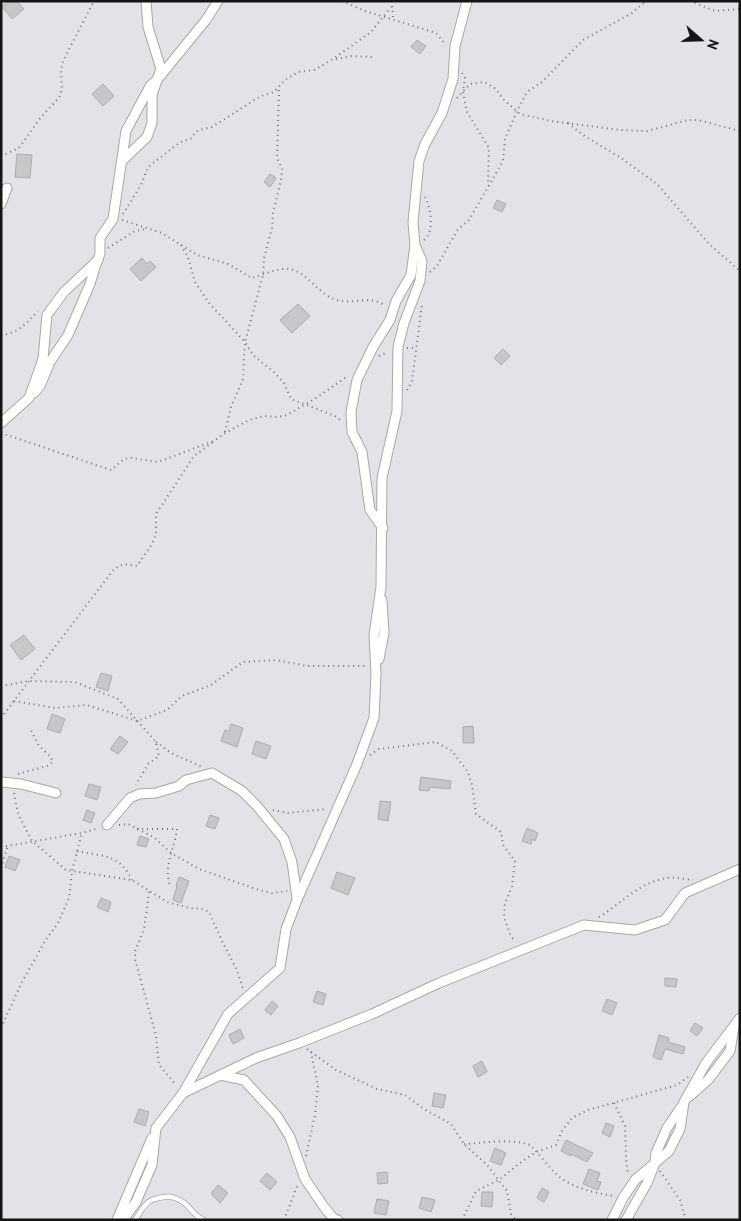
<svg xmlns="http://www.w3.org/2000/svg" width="741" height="1221" viewBox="0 0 741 1221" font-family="'PT Sans',sans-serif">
<rect width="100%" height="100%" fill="#e3e2e6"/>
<g fill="#c7c7ca" stroke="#acabaf">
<polygon points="8,1 17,1 24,9 12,19 2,7"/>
<polygon points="417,40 426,46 420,54 411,47"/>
<polygon points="103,84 114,96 103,106 92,94"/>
<polygon points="17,154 32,155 30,178 15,177"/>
<polygon points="270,174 276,178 270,187 264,182"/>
<polygon points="497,200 506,204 502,212 493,208"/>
<polygon points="142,258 147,264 150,261 156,267 141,281 130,269"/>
<polygon points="298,304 310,316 292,333 280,320"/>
<polygon points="503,349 510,356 501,365 494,358"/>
<polygon points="24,635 35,649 21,660 10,645"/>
<polygon points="101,673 112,676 108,691 96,687"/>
<polygon points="52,714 65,719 60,733 47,729"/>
<polygon points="231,724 243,728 237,747 221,741 225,730 229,731"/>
<polygon points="473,726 474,743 463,743 463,727"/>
<polygon points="120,736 128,742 118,754 110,749"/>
<polygon points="256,741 271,746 266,759 252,754"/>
<polygon points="421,777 451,781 450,789 430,787 429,791 419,790"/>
<polygon points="89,784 101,787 97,800 85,796"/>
<polygon points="380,801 391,802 388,821 378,819"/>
<polygon points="87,810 95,813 91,823 83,820"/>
<polygon points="210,815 219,818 215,829 206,826"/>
<polygon points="527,828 538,833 535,841 532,839 531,844 522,841"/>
<polygon points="140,836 149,839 146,847 137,845"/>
<polygon points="9,856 20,860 15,871 5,867"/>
<polygon points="337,872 355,878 348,895 331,888"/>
<polygon points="179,877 189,881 181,903 173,900 177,886 176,885"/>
<polygon points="101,898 111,902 108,912 97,907"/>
<polygon points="665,978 677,979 676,987 665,986"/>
<polygon points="317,991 326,994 323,1005 313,1002"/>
<polygon points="607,999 617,1003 612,1015 602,1011"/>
<polygon points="272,1001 278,1006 271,1015 265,1010"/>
<polygon points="695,1023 703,1028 697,1036 690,1031"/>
<polygon points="240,1029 244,1038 233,1044 229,1035"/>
<polygon points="659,1035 669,1038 668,1042 685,1047 683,1054 665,1049 661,1060 653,1057"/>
<polygon points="482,1061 487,1072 478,1077 473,1066"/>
<polygon points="434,1093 446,1095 443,1108 432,1106"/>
<polygon points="139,1109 149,1112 145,1126 134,1122"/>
<polygon points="606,1123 614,1126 610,1137 602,1133"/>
<polygon points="566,1140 593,1153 587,1162 571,1154 571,1156 561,1151"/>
<polygon points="495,1148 506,1153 501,1165 490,1161"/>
<polygon points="589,1169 600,1173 597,1181 601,1182 598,1190 583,1184"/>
<polygon points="387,1172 388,1183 378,1184 377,1173"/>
<polygon points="267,1173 277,1182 270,1190 260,1181"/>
<polygon points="218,1185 228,1193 220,1203 212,1195 212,1192"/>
<polygon points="542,1188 549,1192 544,1202 537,1198"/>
<polygon points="482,1192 493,1192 492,1207 481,1206"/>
<polygon points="422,1197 435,1200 431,1212 419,1208"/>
<polygon points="377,1199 389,1201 386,1215 374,1213"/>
</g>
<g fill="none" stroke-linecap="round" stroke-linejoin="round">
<defs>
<path id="lane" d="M135,1220c10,-15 11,-21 30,-23 7,-1 12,1 18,5 10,7 8,12 21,18"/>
<g id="street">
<polyline points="122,161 147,137 152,123 152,95 157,80 206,20 218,1"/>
<polyline points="1,204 7,188"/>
<polyline points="34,393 40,386 50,362 68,335 90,284 97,261"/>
<polyline points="1,423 29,398 43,359 47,315 64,292 98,260 100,253 100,238 113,219 126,131 150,86 157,80 161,69 148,27 146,1"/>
<polyline points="383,528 370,510 362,452 352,432 351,412 357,380 373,347 390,320 396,301 411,275 415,245"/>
<polyline points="379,659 384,633 382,600"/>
<polyline points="1,782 21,784 56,793"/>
<polyline points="107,825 130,798 139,794 156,793 179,786 186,780 212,773 242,791 257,806 284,839 292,862 297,898"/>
<polyline points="220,1075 244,1080 277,1116 290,1137 305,1179 324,1207 334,1219 338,1220"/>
<polyline points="183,1093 228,1014 280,968 286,929 297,900 357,764 374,718 376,674 374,635 381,587 382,478 397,411 398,347 404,323 420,281 422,261 415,245 413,222 419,161 425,144 442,113 453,79 455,46 467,1"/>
<polyline points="690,1096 708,1080 730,1051 734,1027"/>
<polyline points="117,1220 152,1138"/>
<polyline points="123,1220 136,1202 152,1165 156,1128 183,1093 256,1058 299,1043 372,1014 439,983 584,925 635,930 665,920 685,893 740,869"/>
<polyline points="612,1220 623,1198 635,1180 669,1151 680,1129 684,1102 706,1063 740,1018"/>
<polyline points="626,1220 647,1183 655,1163 656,1153 667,1128 682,1106"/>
</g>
</defs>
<use href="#lane" stroke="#a8a8ab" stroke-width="6"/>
<use href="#street" stroke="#a8a8ab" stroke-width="11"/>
<g stroke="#737275" stroke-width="2" stroke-dasharray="1 4" stroke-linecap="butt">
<polyline points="342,1 365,11 436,33 446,45"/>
<polyline points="392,1 393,19"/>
<polyline points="690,1 715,11 740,9"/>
<polyline points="336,59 352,56 373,57"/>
<polyline points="462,73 465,78 463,92 467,112 489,148 488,185"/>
<polyline points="457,98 470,84 484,82 496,89 503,99 520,114 551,121 620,130 647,131 688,120 698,120 740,131"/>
<polyline points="568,123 583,135 621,158 657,184 709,244 740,271"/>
<polyline points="1,156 19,148 41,117 59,98 62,89 61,70 63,61 94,1"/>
<polyline points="123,214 141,185 148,167 179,143 192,138 194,134 199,130 212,127 261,96 274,92 285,80 298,72 314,70 333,59 371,32 391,7"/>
<path d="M122,220l40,13 35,22 31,9 24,14c11,-3 27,-11 38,-9 19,4 27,25 47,31 16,5 34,-6 48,6"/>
<path d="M424,240c2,-2 4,-4 5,-7 4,-9 1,-28 -4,-36"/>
<polyline points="181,245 188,257 195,282 209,303 245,342 254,356 275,373 284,383 291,399 335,416 343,422"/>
<polyline points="108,248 135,231 146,229"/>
<polyline points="430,272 437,266 458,229 469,220 503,161 505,139 517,111 527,92 542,82 583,40 632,13 646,1"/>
<path d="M1,335c19,-2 25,-12 37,-24"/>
<polyline points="407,348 416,348"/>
<polyline points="379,356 388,352"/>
<polyline points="407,390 412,382 422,304"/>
<polyline points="225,432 231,407 243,379 245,342 263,275 264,258 272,228 273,213 281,180 282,168 277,158 279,88"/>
<polyline points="1,433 111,470 124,459 131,458 158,462 214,441 225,433 249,420 264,416 278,417 287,415 316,398 348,376"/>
<polyline points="1,686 29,681 75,682 118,699 156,742 159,756 148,764 136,785"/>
<polyline points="14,701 55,708 87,705 137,721 167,710 182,696 211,685 243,662 276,660 307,666 366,666"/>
<polyline points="1,718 114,569 124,564 137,566 152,544 156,534 156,514 194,456 213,442"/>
<polyline points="156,742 171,753 202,767"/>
<polyline points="370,755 379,749 436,742 452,751 468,772 472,785 476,814 501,832 503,845 515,861 512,887 505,903 504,917 510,934 515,942"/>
<polyline points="18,774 47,766 53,762 50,756 39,746 31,730"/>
<polyline points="14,793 18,814 32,841 66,870 132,880 167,902 190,908 203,909 209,912 223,943 237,970 243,989"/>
<polyline points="273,810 287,813 327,809"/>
<polyline points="119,825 128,824 155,838 171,853 199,869 259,890 272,893 287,891"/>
<path d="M137,829h40c-2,19 -14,37 -7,56"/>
<polyline points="1,847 82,833 99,828"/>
<path d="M77,851c26,6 42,2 55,29"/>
<polyline points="1,868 8,845"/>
<polyline points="149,892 144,930 135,951 135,959 156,1036 159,1065 176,1085"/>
<path d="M599,917c20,-12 39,-33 63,-38 9,-3 21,0 31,1"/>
<polyline points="1,1028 21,984 45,941 58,923 69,898 72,871 82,833"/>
<polyline points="307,1049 336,1070 377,1089 405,1095 424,1109 451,1124 464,1144 487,1165 507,1191 511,1214 516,1220"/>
<polyline points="614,1103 625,1126 626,1159 628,1174"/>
<path d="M464,1144c18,-1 48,-6 66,1 4,3 20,23 26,29 15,14 37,18 57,22"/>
<polyline points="306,1156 315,1115 318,1086 311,1052"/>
<polyline points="660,1171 680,1200 686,1220"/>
<polyline points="284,1220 298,1184"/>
<polyline points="462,1220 476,1191 499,1180 520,1163 536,1152 556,1145 562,1131 572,1118 588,1110 677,1085 688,1077"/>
</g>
<use href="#lane" stroke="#fff" stroke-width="4.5"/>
<use href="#street" stroke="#fff" stroke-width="9"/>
</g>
<rect width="741" height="1221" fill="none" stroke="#151416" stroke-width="5"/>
<g transform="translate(701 40) rotate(110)" stroke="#e3e2e6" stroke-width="4" paint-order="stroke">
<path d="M0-4L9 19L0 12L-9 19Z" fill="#151416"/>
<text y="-8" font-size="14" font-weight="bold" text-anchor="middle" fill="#151416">N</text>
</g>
</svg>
